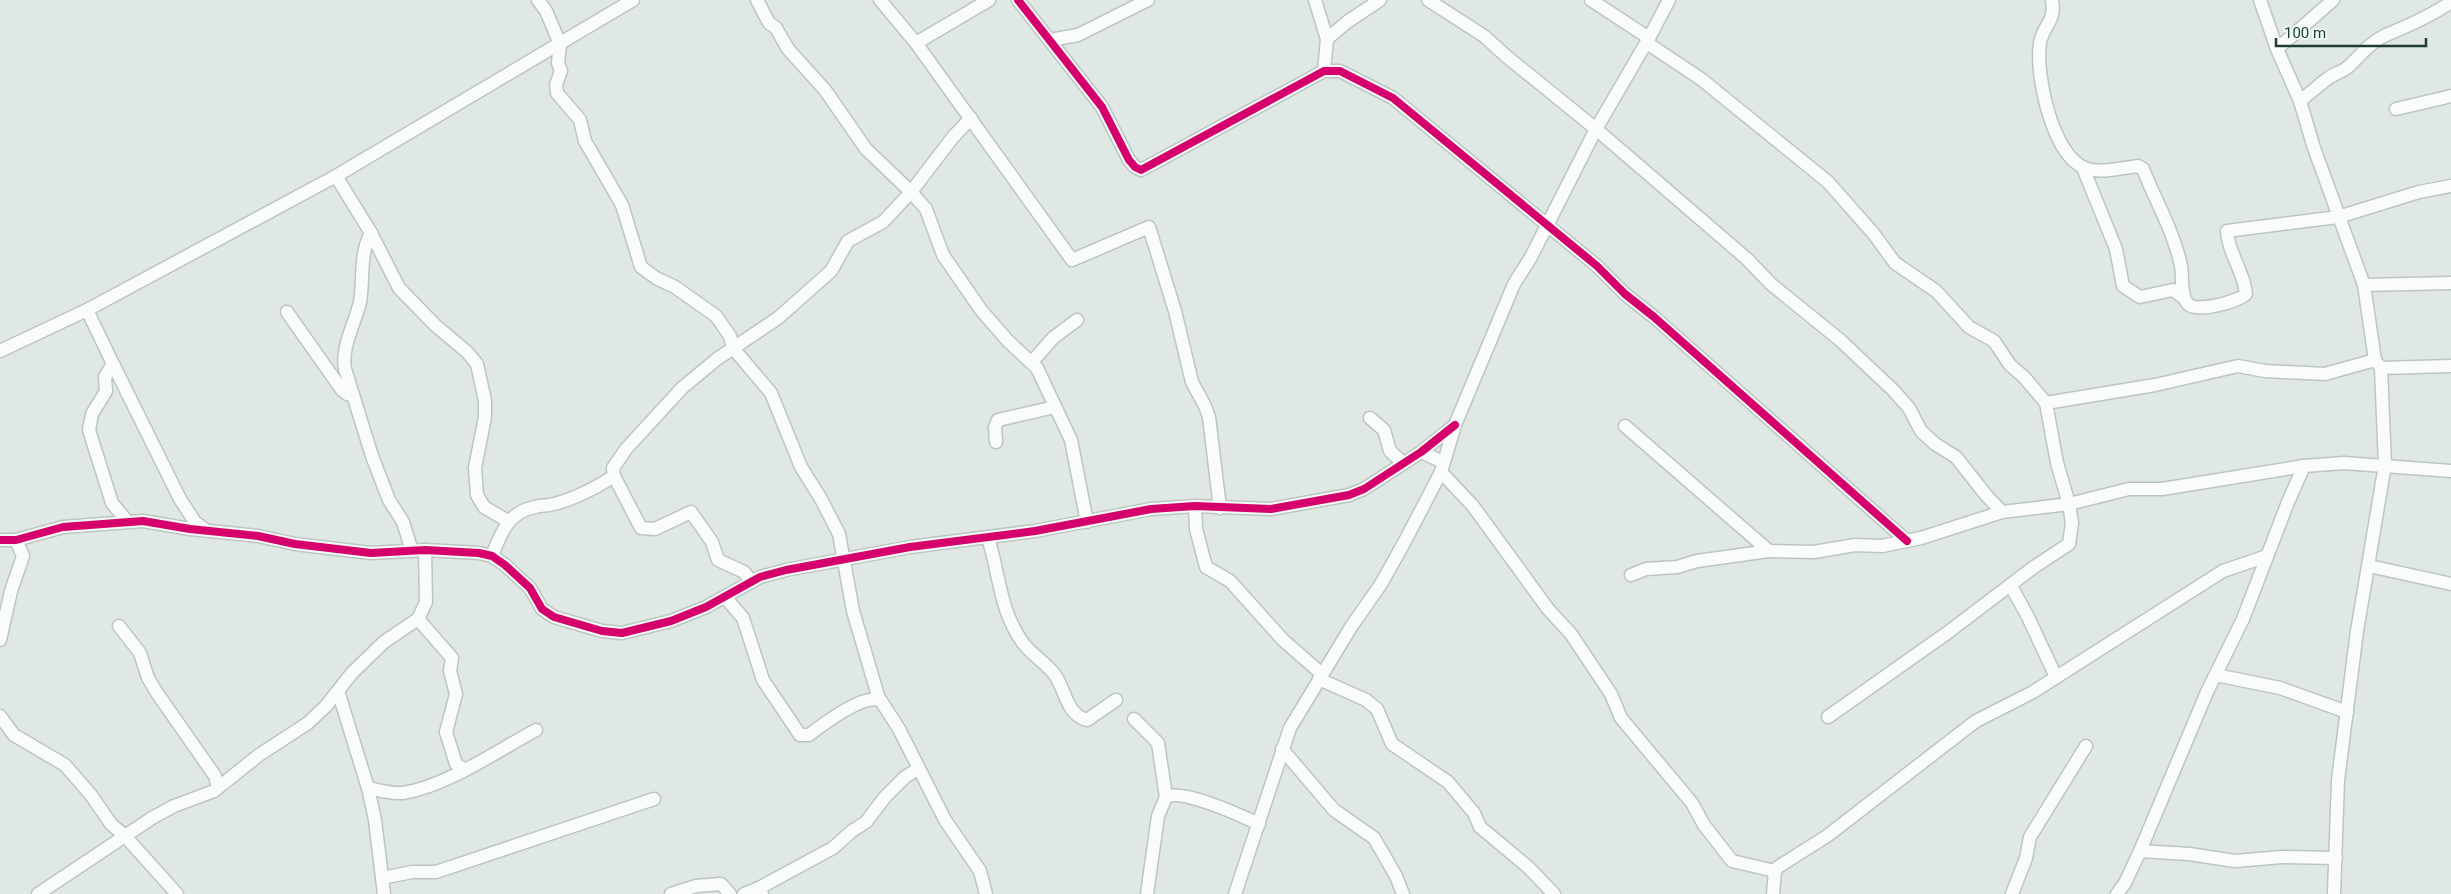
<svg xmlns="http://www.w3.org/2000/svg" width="2451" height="894" viewBox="0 0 2451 894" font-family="Roboto,sans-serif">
<rect width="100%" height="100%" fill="#e0e8e5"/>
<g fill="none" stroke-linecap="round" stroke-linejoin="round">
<defs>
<g id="minor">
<polyline points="538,0 546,11 560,44 558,63 561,71 556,85 557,93 580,120 585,141 622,205 641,267 656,278 675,287 716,316 730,336 733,348 771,393 801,467 821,499 839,534 853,611 879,699"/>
<polyline points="757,0 769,23 776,28 788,49 825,90 866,149 911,192 926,209 943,255 981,310 1008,341 1037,368 1071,440 1087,522"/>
<polyline points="880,0 916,43 1072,260 1149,227 1175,311 1192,382 1205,406 1209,417 1220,508"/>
<polyline points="1018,0 1102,107 1129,160 1135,167 1141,170 1324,71 1340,71 1393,98 1597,266 1625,294 1654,317 1907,541"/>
<polyline points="1315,0 1327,39 1324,71"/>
<polyline points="1428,0 1484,36 1506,56 1596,129 1747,259 1771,284 1840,340 1893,390 1909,408 1921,431 1935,444 1956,457 1986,495 2002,512"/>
<polyline points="1591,0 1649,38"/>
<path d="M2052,0c4,22 -9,25 -12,43 -5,31 12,112 45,125 15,6 37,0 53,-2l5,3c13,33 31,63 38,97 2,11 -1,30 7,38 9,9 49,-2 58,-10 -2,-23 -18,-41 -19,-63l111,-14 81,-25 32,-6"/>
<polyline points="2260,0 2277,49 2300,101 2314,148 2364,285 2375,360 2381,368 2385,465 2357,631 2338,780 2334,894"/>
<polyline points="1327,39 1347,22 1380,0"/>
<polyline points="1050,40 1078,35 1148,0"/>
<polyline points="916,43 989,0"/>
<polyline points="1647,43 1701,79 1828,182 1873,233 1895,263 1936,291 1969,327 1994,341 2010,365 2024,377 2046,403 2057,463 2069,504 2072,523 2069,544 2034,567 1947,633 1828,717"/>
<polyline points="2277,49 2333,0"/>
<path d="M2300,101c9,-7 18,-15 27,-22 6,-5 15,-7 21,-12 12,-11 22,-25 38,-32 22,-9 45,-19 65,-33"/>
<polyline points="2396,109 2451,96"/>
<polyline points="2083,168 2116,249 2123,286 2140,297 2173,290 2184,298"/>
<path d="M336,176l35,57c-12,22 -7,46 -11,69 -5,22 -19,44 -15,67l27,87 17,44 14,22 9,29"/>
<polyline points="371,233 399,288 435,325 467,352 477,364 485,401 485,417 475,468 477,495 484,507 508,521"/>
<polyline points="2364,285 2451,283"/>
<polyline points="87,310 113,364 105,377 106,391 92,414 89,430 112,503 127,521"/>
<polyline points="287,312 342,390 347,394 353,395"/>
<polyline points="0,351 87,310 336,176 633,0"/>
<polyline points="1032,362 1053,338 1077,320"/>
<polyline points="113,364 180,499 195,522 206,530"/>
<polyline points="2381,368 2451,366"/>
<polyline points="2046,403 2155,385 2238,366 2265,371 2325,374 2375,360"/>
<polyline points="1370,418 1384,430 1390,451 1403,463"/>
<polyline points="1625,426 1769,551 1814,552 1855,545 1882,546 1921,538 2002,512 2069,504 2129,489 2162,489 2304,466 2344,463 2451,471"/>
<polyline points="996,442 995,427 998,420 1055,407"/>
<polyline points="1421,452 1443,462"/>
<polyline points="1441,472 1473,506 1548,609 1571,634 1611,694 1621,718 1692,803 1704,825 1732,861 1775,871"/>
<polyline points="614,476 613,468 626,449 682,388 717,359 778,318 831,271 848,241 883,222 911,192 953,137 971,118"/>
<polyline points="1195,506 1196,529 1206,567 1230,581 1283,640 1322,674"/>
<path d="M988,538c12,37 11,72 35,105 9,12 23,20 32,32 11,16 11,39 32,45l29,-20"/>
<polyline points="0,540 16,540 63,527 143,521 190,529 258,536 295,544 371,553 425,550 479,553 492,556 505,565 530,588 542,609 554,617 602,631 622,633 671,621 706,607 760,577 786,570 910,547 1035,531 1151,509 1195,506 1271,509 1349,495 1364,489 1421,452 1455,425"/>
<path d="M492,556c9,-23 16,-44 43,-49 6,-2 13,-1 19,-3 20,-5 43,-17 60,-28l27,52 14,1 36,-17 21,30 6,18 26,12 8,10"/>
<polyline points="2369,566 2451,584"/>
<polyline points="1631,575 1646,569 1677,567 1697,561 1769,551"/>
<polyline points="2011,586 2028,617 2056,677"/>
<path d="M725,597l18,21 20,62 37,55h9c13,-10 56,-43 72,-34l18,28 46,91 35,51 6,23"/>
<polyline points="418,619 452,658 450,671 456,694 446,732 456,764 464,769"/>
<polyline points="119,626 140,653 148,678 157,693 215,776 218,787"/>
<polyline points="0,640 11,591 23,556 16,540"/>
<polyline points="2216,675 2280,688 2347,712"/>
<polyline points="1319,679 1366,700 1377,709 1392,744 1448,782 1474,813 1480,827 1528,867 1554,894"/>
<polyline points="338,691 368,788 375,820 384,894"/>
<polyline points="0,716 14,735 65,765 91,795 111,824 125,836 177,894"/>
<polyline points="1134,719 1158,743 1166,797"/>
<polyline points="1282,749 1334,810 1374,838 1396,876 1403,894"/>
<path d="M368,788c11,2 24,6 35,5 44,-7 94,-42 133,-63"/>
<polyline points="2140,851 2189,854 2235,861 2282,857 2336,858"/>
<polyline points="382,878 412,872 436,872 654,799"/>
<polyline points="759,888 833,848 852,831 866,822 885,797 905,777 918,769"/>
<polyline points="38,894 152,818 174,806 214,791 259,755 308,723 326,706 352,673 384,642 418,619 426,602 425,550"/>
<polyline points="671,894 696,886 721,884 730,894"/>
<polyline points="744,894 759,888 762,894"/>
<path d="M1147,894l11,-78 8,-19c16,-9 76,19 93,27"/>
<polyline points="1235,894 1290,728 1351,627 1381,584 1405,541 1441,472 1455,425 1514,284 1531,257 1596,129 1649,38 1669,0"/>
<polyline points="1773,894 1775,871 1778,867 1827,836 1976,721 2033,692 2223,571 2267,556"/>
<polyline points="2012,894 2026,858 2030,837 2086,746"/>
<polyline points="2117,894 2125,883 2140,851 2207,692 2243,619 2288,502 2304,466"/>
</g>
</defs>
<use href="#minor" stroke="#bdc5c2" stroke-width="15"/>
<use href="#minor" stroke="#fafcfb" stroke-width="12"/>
<defs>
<g id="cycleway">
<polyline points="1018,0 1102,107 1129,160 1135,167 1141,170 1324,71 1340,71 1393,98 1597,266 1625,294 1654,317 1907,541"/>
<polyline points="0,540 16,540 63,527 143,521 190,529 258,536 295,544 371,553 425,550 479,553 492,556 505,565 530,588 542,609 554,617 602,631 622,633 671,621 706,607 760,577 786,570 910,547 1035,531 1151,509 1195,506 1271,509 1349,495 1364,489 1421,452 1455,425"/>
</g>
</defs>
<use href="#cycleway" stroke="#eef8f3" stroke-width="11"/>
<use href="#cycleway" stroke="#d6006c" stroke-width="8"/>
</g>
<path d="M2276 38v8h150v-8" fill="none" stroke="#1d3c36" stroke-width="2.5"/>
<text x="2284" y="38" font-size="15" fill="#1d3c36" stroke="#eef8f3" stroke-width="4" paint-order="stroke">100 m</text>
</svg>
